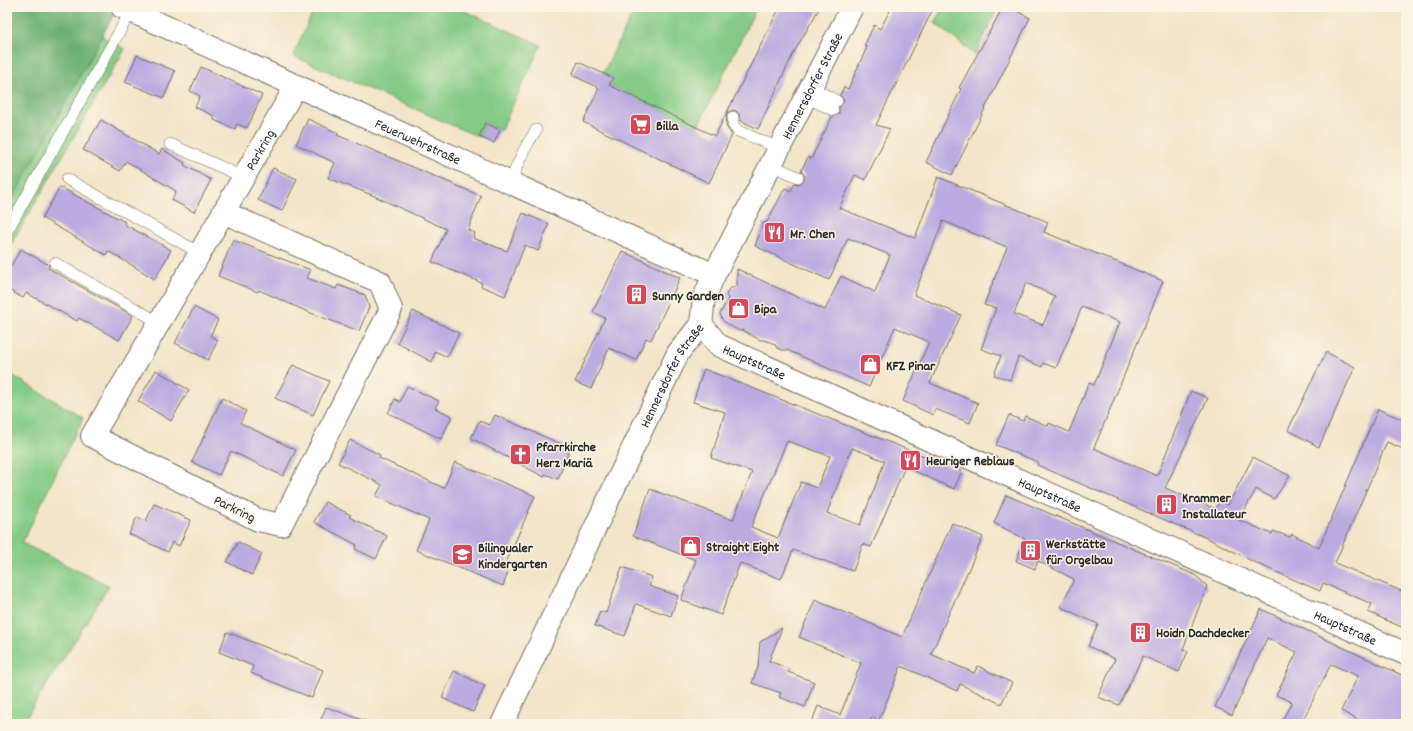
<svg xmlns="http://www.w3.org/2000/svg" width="1413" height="731" viewBox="0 0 1413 731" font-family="Dekko,sans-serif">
<rect width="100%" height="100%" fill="#fcf5e5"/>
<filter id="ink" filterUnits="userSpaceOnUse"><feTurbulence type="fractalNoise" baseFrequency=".025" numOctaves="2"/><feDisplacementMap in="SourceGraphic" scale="8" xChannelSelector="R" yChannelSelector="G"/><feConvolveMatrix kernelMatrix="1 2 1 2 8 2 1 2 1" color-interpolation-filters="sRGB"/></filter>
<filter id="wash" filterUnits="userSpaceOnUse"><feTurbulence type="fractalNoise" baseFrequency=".012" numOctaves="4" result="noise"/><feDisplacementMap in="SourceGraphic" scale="16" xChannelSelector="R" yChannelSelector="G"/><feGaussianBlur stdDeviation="0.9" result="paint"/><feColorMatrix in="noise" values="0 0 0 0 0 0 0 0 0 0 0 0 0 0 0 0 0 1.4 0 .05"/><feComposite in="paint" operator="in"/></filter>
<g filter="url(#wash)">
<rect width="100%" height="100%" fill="#f3e5c9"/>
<g fill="#85cb85" stroke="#587b58">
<polygon points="7,7 99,7 114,14 102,36 125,49 7,251"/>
<polygon points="315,7 456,7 541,45 501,130 485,123 479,137 293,56"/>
<polygon points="636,7 757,7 697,128 609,85 612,78 603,73"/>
<polygon points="943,7 998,7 975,55 935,23"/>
<polygon points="7,372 83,418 22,543 109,586 22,724 7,724"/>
</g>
<polygon fill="#6caf72" stroke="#4c6d4e" points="7,7 99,7 114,14 7,209"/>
<g id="blocks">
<g fill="#baabe1" fill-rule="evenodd">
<polygon points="780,7 820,7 793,54 758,129 740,120 739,114 736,111 733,110 727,113 726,126 732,135 709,183 583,122 599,88 572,75 578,62 613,78 609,85 715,136"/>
<path d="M892,7h42l-58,118 14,4 -25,51 -10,-5 -16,33 76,30 23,-61 110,45 -4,10 119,49 -69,167 63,28 34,-85 17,7 -43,90 51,21 3,-8 9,4 25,-48 37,19 -16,23 -18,-10 -17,31 33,14 1,-3 17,6 2,-3 27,14 59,-139 28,12v29l-19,-8 -52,121 71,30v36l-38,-17 4,-8 -49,-21 -3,8 -62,-27 -49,-25 -172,-74 1,-3 -42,-17 13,-30 14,6 2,-5 23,10 1,-3 20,9 20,-49 5,2 26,-63 -38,-15 -26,61 -13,-5 -1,4 -24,-10 -8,23 -16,-5 7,-19 -20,-7 15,-41 -12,-3 23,-58 -64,-26 -29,74 47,20 -31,68 48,20 -8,20 -35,-14 -2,6 -30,-14 26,-59 -34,-15 -26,60 -66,-30 -16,-7h-5l-6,-3 -1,-3 -11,-4h-4l-18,-10 -3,1 -16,-10 -3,-7 8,-15 -2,-4 3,-6 8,-3v-17l88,41 16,-34 34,16 15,-37 -42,-17 -19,42 -74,-34 8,-23 4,-1 18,-34 6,3 4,-8 4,1 5,-4 1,-4 -4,-5 7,-14 3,2 21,-42 7,-4v-6l5,-6 -4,-6 4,-8 4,2 19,-42 -3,-1 10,-21 6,4zM1026,283l29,13 -12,29 -29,-11z"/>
<polygon points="1003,7 1009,7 1030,18 952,175 926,162 961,89 959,88"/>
<polygon points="137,55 175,71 164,98 125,82"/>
<polygon points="201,67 262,95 247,128 237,124 235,129 214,120 214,116 195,107 200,96 190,91"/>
<polygon points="308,119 338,133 337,135 481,196 468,230 475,233 473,238 507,251 523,213 549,224 538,251 525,245 505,296 481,286 482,283 432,262 446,229 372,195 328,178 335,163 296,144"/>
<polygon points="101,120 159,154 162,149 185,163 184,165 211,180 194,212 172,200 176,191 126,161 120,171 83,150"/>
<polygon points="485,123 500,130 494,143 479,137"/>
<polygon points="273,168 297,179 282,211 258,200"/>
<polygon points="60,187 125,222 124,224 171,250 155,279 108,251 106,255 42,218"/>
<polygon points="233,240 311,270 307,278 336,289 338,285 365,295 369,307 359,331 308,312 259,290 258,292 218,276"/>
<polygon points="21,249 49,265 48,268 133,316 119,340 79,318 77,321 32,296 26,293 23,298 7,289 7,272"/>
<polygon points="622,251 680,278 651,340 646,338 636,360 609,348 591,389 575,382 605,318 593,312"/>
<polygon points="194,307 218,320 210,336 218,340 208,360 175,343"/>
<polygon points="413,311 459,333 447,357 435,351 432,362 397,343"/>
<polygon points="1326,352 1355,367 1319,447 1288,430"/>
<polygon points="293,365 329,381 313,415 275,398"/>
<path d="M704,369l139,55 119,47 -8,18 -49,-22 -34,80 -8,-3 -10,27 -60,-21 -12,29 -41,-16 -19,52 -40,-15 15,-40 -63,-24 17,-47 83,31 19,-48 -41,-14 14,-46 -32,-10zM787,441l43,15 -13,32 -16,-6 -23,56 -27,-11zM852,448l33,13 -25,64 -33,-12z"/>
<polygon points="156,370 189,390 171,421 138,401"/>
<polygon points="407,386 439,401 435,408 452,416 441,439 388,413 395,399 400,402"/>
<polygon points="222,398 246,411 240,423 296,450 283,476 231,451 219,475 192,462"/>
<polygon points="495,415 570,448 558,479 545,474 544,477 471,438 479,421 490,425"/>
<polygon points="350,440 380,455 379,458 444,488 455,462 535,496 503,570 508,572 503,586 416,550 429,520 376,496 382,485 338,463"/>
<polygon points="1006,495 1195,575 1207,586 1183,649 1188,651 1179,672 1143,656 1119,705 1098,697 1115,659 1088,646 1098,624 1061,607 1074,579 1038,561 1035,569 1016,561 1025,539 994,523"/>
<polygon points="325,502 351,515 349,517 387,536 376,559 355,549 357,545 314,522"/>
<polygon points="154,504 191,520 179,546 172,542 168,552 129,534 137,517 146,521"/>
<polygon points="952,523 983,537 931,654 974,673 978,666 1012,683 1001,704 960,684 957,691 901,666 879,720 872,717 869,724 811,724 818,706 840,715 861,663 799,637 815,600 902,637"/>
<polygon points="238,542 262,554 252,575 227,562"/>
<polygon points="622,567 652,577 649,586 678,596 671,616 636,604 625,636 595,626 600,611 606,613"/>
<polygon points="1261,609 1406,677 1406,724 1366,724 1341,711 1358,676 1331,664 1301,724 1280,724 1292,702 1276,695 1297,652 1267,638 1232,715 1215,707"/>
<polygon points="782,628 769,661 790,669 788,672 814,682 805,707 779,697 781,693 752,683 758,667 760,642"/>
<polygon points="227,632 323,670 312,698 251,673 253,666 219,652"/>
<polygon points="454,671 485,686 473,712 442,698"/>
<polygon points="326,707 368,722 368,724 319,724"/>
</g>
</g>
</g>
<g filter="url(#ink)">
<use href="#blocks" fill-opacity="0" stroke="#716c62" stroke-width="1"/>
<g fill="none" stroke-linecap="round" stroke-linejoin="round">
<defs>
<g id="service">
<polyline points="811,87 837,101"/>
<polyline points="806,97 833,110"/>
<polyline points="733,117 733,125 738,131 779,148"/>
<polyline points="170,144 243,177"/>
<polyline points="771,165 798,177"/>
<polyline points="67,179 200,253"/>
<polyline points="510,182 524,150 536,130"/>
<polyline points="7,231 131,11"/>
<polyline points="55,263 160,323"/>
</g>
<g id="minor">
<path id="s1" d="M122,7l592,268"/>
<path id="s2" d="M223,212l157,70 11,27 -110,216 -23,-5 -166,-84c70,-116 137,-233 204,-350"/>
</g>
<g id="tertiary">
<path id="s3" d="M701,324l17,21 688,309"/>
<path id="s4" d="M502,724l176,-371 23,-29 3,-26 10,-23 138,-268"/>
</g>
</defs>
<use href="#service" stroke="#716c62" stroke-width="12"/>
<use href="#minor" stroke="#716c62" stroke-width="24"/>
<use href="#tertiary" stroke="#716c62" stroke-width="24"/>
<use href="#service" stroke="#fff" stroke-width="11"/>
<use href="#minor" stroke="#fff" stroke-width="22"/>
<use href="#tertiary" stroke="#fff" stroke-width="22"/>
</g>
</g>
<defs>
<symbol id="supermarket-square" viewBox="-11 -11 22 22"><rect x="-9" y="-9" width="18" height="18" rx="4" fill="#d1495b" stroke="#fcf5e5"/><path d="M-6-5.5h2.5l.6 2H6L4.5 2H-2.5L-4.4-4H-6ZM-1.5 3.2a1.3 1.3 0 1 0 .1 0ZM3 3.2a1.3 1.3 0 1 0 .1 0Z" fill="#fff"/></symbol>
<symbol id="restaurant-square" viewBox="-11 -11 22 22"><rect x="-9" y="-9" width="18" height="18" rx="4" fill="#d1495b" stroke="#fcf5e5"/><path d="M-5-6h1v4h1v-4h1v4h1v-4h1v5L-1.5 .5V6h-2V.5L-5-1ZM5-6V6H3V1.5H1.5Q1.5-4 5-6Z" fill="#fff"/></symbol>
<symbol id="building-square" viewBox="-11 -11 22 22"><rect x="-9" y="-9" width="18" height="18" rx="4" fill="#d1495b" stroke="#fcf5e5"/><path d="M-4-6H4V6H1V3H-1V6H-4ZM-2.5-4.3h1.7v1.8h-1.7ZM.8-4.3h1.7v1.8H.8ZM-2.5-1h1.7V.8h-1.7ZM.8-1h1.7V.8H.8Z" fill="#fff"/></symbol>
<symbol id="shop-square" viewBox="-11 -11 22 22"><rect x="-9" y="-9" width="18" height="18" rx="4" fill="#d1495b" stroke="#fcf5e5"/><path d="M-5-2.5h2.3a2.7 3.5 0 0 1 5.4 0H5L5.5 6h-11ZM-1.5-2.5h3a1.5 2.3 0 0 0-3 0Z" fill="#fff"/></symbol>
<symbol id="church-square" viewBox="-11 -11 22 22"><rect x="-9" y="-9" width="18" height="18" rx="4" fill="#d1495b" stroke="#fcf5e5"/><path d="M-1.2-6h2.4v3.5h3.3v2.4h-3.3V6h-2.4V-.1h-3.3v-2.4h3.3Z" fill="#fff"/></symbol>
<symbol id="school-square" viewBox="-11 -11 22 22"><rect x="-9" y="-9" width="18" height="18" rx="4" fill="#d1495b" stroke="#fcf5e5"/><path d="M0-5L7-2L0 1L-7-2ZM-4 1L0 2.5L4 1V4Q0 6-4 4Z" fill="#fff"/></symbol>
</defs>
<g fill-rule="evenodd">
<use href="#supermarket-square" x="628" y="112" width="25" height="25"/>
<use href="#restaurant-square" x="762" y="220" width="25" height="25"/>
<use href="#building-square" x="624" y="282" width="25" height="25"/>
<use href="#shop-square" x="726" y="296" width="25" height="25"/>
<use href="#shop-square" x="858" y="352" width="25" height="25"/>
<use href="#church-square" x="508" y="442" width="25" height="25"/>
<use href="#restaurant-square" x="898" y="448" width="25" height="25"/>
<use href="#building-square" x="1154" y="492" width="25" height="25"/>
<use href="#shop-square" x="678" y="534" width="25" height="25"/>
<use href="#building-square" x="1018" y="538" width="25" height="25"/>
<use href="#school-square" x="450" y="542" width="25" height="25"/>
<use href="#building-square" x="1128" y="620" width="25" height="25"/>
</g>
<g text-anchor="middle" stroke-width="3" stroke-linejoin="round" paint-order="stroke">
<g font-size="14" fill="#2b2b2b" stroke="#fcf5e5">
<text dy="5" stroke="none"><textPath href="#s4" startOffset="712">Hennersdorfer Straße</textPath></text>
<text dy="5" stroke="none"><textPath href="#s1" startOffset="325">Feuerwehrstraße</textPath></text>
<text dy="5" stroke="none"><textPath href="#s2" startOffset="985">Parkring</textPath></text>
<text dy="5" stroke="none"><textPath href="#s3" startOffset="67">Hauptstraße</textPath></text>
<text dy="5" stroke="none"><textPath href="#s4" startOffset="388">Hennersdorfer Straße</textPath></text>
<text dy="5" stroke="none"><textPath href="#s3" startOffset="391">Hauptstraße</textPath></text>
<text transform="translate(235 508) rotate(26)" y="5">Parkring</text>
<text dy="5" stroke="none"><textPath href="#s3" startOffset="715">Hauptstraße</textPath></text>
</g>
<g font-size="14" font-weight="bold" fill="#2b2b2b" stroke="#fcf5e5" text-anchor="start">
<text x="656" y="130">Billa</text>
<text x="790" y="238">Mr. Chen</text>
<text x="652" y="300">Sunny Garden</text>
<text x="754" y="313">Bipa</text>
<text x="886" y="370">KFZ Pinar</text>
<text x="536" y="451">Pfarrkirche<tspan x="536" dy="16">Herz Mariä</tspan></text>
<text x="926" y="465">Heuriger Reblaus</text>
<text x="1182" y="502">Krammer<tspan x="1182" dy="16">Installateur</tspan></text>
<text x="1046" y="548">Werkstätte<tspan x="1046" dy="16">für Orgelbau</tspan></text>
<text x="706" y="551">Straight Eight</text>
<text x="478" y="552">Bilingualer<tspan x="478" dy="16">Kindergarten</tspan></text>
<text x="1156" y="637">Hoidn Dachdecker</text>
</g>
</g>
<rect width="1413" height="731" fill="none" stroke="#fcf5e5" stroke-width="24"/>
</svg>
